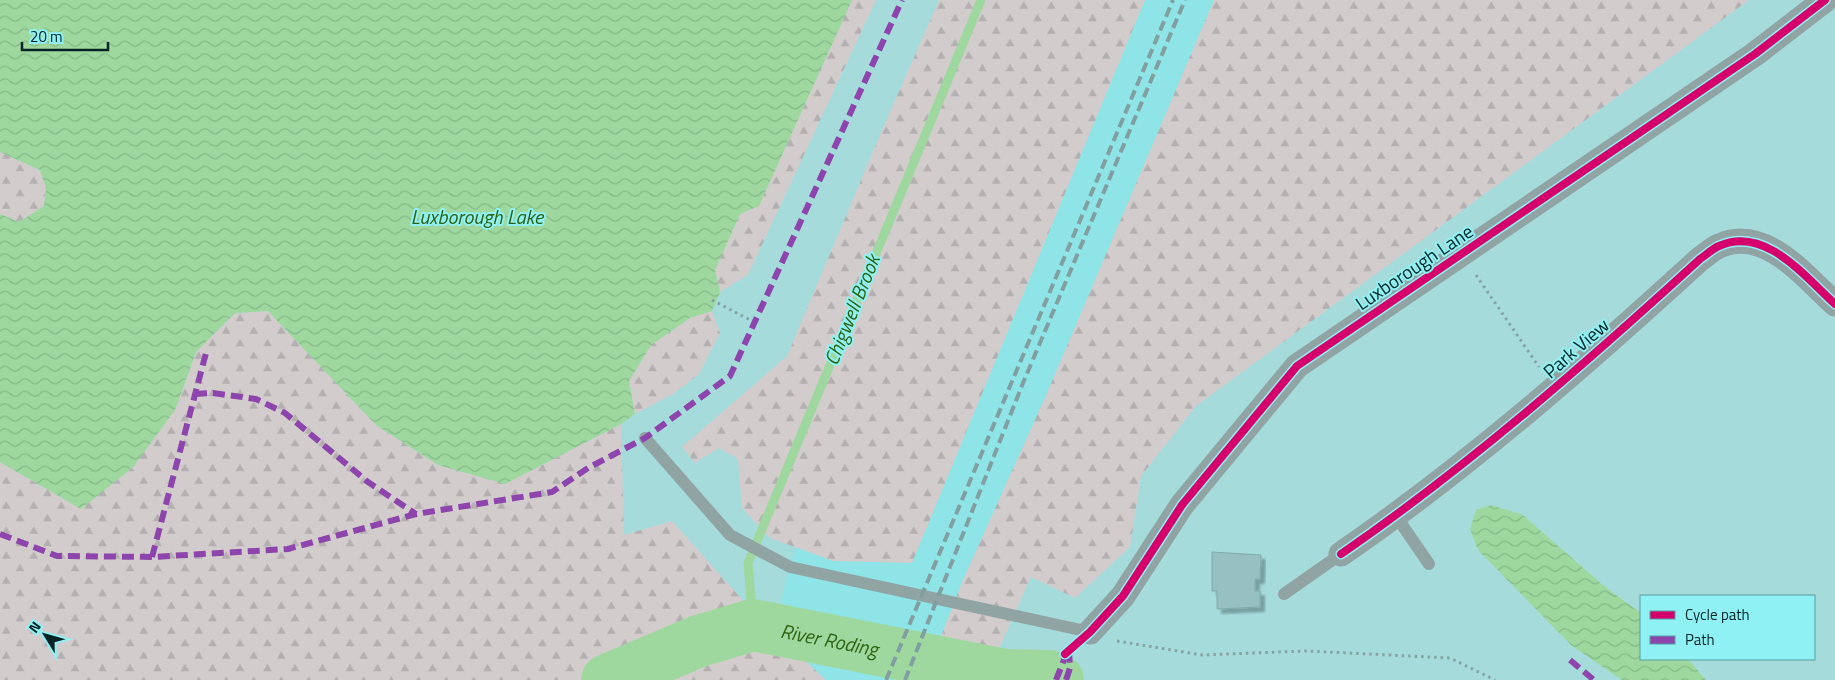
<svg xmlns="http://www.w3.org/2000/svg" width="1835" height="680" viewBox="0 0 1835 680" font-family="'Titillium Web',sans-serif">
<defs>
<pattern id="forest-firs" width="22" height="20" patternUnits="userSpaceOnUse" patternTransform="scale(1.25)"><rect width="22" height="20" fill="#d3cccd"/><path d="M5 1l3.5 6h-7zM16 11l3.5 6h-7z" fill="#b4afb0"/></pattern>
<pattern id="water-waves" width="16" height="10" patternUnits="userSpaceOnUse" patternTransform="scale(1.25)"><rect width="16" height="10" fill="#9ed89e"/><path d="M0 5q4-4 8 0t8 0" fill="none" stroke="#86b988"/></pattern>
<filter id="shadow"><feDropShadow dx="4.5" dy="4.5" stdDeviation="1" flood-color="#0004"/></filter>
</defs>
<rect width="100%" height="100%" fill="#a6dbdc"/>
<polygon fill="#8ee4e6" points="1020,0 1355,0 1031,577 985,680 765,680 787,575 838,418"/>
<g fill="url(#forest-firs)">
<polygon points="852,0 876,0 748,275 720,292 715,270 740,214 759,205"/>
<polygon points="939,0 1145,0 912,563 833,561 770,538 742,508 738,459 719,448 695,463 682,447 787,356 880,135"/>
<polygon points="1214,0 1749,0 1196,406 1141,476 1130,547 1075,598 1031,577 985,680 924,680 962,582 1047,393"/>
<polygon points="0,152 40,170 46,188 44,206 19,222 0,214"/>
<polygon points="268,311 376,425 438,465 505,484 621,424 624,535 672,521 756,615 826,680 0,680 0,462 81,509 133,467 175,410 196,352 235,313"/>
<polygon points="712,311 720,333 699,374 673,394 635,414 629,381 651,345 690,318"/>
</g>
<g fill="url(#water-waves)">
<polygon points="0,0 852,0 759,206 740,214 715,270 720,292 712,311 690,318 651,345 629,381 635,414 621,424 505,484 438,465 376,425 268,311 235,313 196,352 175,410 133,467 81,509 0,462 0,214 19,222 44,206 46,188 40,170 0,152"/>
<polygon points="1491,505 1523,515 1605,587 1641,613 1641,659 1688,659 1706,680 1622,680 1572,646 1478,550 1470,529 1476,510"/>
</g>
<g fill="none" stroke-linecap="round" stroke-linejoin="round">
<polyline stroke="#9ed89e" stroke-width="9" points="753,625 748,563 981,0"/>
<path stroke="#9ed89e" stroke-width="52" id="s1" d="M607,680l92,-39 54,-16 252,50 45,1 8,4"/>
</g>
<polygon fill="#96c0c1" stroke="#7eaaaa" filter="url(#shadow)" points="1212,552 1261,555 1260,579 1255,579 1255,591 1260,591 1260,607 1217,609 1217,591 1212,591"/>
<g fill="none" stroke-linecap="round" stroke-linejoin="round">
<g stroke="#87a2a3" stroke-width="3" stroke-dasharray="2.5 4" stroke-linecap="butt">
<polyline points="1476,275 1539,367"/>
<polyline points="712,300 754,322"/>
<polyline points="1117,641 1202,655 1307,651 1450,658 1495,680"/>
</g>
<g stroke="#91a4a4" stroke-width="12">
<polyline points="645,438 730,535 790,567 1090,632"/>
<polyline points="1396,516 1429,564"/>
<polyline points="1284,594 1341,554"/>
</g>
<g stroke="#91a4a4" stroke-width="25">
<path d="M1341,554c128,-88 244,-190 359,-295 6,-4 12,-10 19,-13 46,-21 86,31 116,58"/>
<polyline points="1090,632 1123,596 1182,505 1297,366 1755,54 1825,0"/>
</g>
<g stroke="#819fa0" stroke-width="4" stroke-dasharray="10 5" stroke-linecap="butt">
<polyline points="886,680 1173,0"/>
<polyline points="905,680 1023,383 1185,0"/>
</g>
<g stroke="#8e44ad" stroke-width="6" stroke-dasharray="12 6" stroke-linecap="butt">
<polyline points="195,394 213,393 256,399 285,413 368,482 416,514"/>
<polyline points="0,534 57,556 152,557 288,549 416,514 552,492 588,468 645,438 730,376 902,0"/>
<polyline points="152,557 206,353"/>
<polyline points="1570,660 1594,680"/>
<polyline points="1056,680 1067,652"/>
<polyline points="1066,680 1070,668 1069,651"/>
</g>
<defs>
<g id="cycleway">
<path d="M1341,554c128,-88 244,-190 359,-295 6,-4 12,-10 19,-13 46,-21 86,31 116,58"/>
<polyline points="1065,654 1090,632 1123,596 1182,505 1297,366 1755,54 1825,0"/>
</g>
</defs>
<use href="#cycleway" stroke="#8ff1f3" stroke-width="11"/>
<use href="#cycleway" stroke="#d6006c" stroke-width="8"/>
</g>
<g text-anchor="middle" stroke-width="4" stroke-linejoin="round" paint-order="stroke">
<g font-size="19" fill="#032324" stroke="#8ff1f3">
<text transform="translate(1414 267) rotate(-34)" y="7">Luxborough Lane</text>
<text transform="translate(1576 348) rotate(-41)" y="7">Park View</text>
</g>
<g font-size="20" font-style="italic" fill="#2e6411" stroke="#8ff1f3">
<text x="477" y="224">Luxborough Lake</text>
<text transform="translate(852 310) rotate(-68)" y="7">Chigwell Brook</text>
<text dy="7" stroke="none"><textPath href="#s1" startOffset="234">River Roding</textPath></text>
</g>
</g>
<rect x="1640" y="595" width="175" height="65" fill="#8ff1f3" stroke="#579fa0"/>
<rect x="1650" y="611" width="25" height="8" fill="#d6006c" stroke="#579fa0"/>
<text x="1685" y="620" font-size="15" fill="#032324">Cycle path</text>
<rect x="1650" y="636" width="25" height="8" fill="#8e44ad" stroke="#579fa0"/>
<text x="1685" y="645" font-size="15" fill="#032324">Path</text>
<g transform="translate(45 635) rotate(307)" stroke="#8ff1f3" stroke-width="4" paint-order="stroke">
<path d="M0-4L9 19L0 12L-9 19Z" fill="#032324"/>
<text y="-8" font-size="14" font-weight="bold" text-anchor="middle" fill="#032324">N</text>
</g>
<path d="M22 42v8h86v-8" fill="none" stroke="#032324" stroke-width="2.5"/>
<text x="30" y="42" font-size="15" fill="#032324" stroke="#8ff1f3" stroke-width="4" paint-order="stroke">20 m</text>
</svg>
